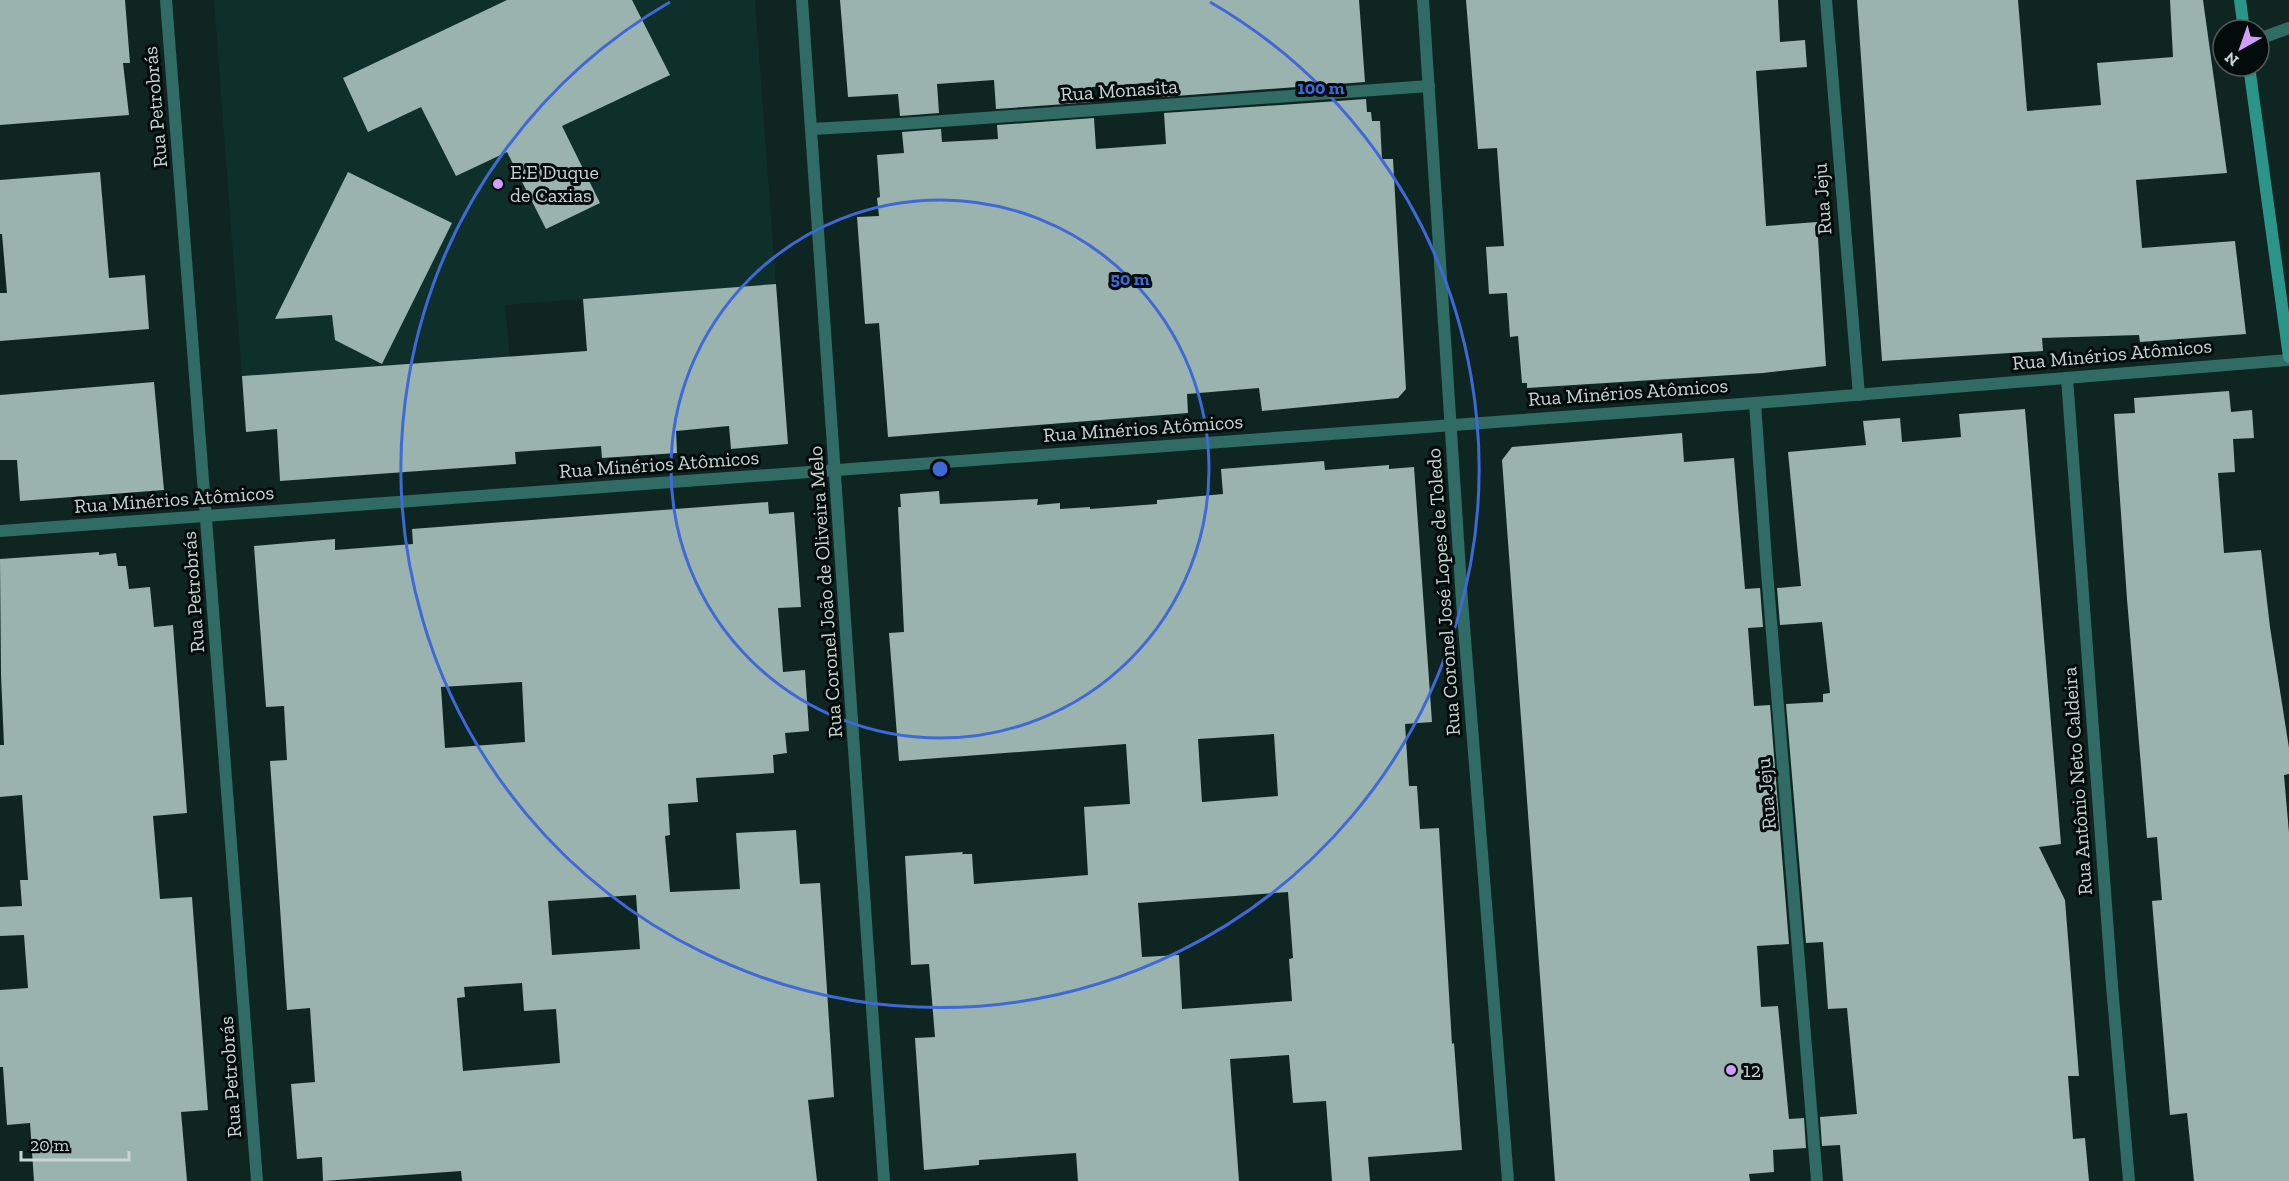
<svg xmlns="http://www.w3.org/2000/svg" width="2289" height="1181" viewBox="0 0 2289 1181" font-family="'Zilla Slab',serif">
<rect width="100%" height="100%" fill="#0f2522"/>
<polygon fill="#0f2f2b" points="214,0 755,0 776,284 505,305 510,357 242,376"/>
<g fill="#9ab3af" fill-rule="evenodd">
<polygon points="0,0 125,0 130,63 123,63 129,115 0,125"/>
<polygon points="507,0 632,0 670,75 562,126 600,203 546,229 507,152 456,176 421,107 368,132 343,78"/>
<polygon points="840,0 1359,0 1365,82 1162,97 1161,82 1092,87 1093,102 996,109 994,80 937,84 939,113 900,116 898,94 848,97"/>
<polygon points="1466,0 1778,0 1780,42 1805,40 1807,67 1756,71 1766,226 1817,222 1826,366 1763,373 1527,388 1527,383 1522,383 1518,336 1510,337 1507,293 1489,294 1486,247 1504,246 1497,148 1478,149"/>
<polygon points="1857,0 2018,0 2027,111 2101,105 2097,63 2173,57 2170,0 2203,0 2227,173 2136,180 2142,248 2235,241 2246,334 2140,342 2139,335 2042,338 2043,351 1882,361"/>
<polygon points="1366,99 1367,112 1371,112 1372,121 1380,121 1382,159 1393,159 1406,389 1398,398 1262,411 1259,388 1187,394 1188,413 888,437 879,323 865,324 857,217 879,216 877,198 880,197 877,155 904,153 902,132 941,129 942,142 998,139 997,125 1094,118 1096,149 1166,144 1164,113"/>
<polygon points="100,172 109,278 145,275 149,329 0,341 0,293 7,293 2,234 0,234 0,180"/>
<polygon points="348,172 452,223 382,364 335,340 332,315 275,319"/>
<polygon points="776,284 788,444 731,449 729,426 676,431 677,453 602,458 601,446 515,452 516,464 280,481 277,429 246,432 242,376 587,351 583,299"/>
<polygon points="154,382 164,490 20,501 17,460 0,460 0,395"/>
<polygon points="2229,391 2231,412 2252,410 2254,438 2233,439 2235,472 2218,473 2224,553 2261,550 2270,627 2289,748 2289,774 2284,775 2289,833 2289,1181 2194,1181 2187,1113 2170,1115 2152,901 2162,900 2157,837 2147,838 2127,599 2114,414 2135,413 2134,398"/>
<polygon points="2025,409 2061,844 2039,847 2065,900 2079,1076 2068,1076 2073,1139 2085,1138 2089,1181 1843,1181 1840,1145 1822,1146 1820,1117 1857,1114 1847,1008 1828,1009 1823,942 1806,943 1786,704 1823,702 1823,694 1830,693 1822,622 1780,625 1777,588 1801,586 1788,452 1866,445 1863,421 1900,418 1902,442 1961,437 1959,414"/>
<polygon points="1682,433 1684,462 1734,458 1745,589 1760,588 1763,627 1748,628 1754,706 1770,705 1789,944 1757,946 1761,1007 1778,1006 1789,1119 1804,1118 1806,1148 1773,1150 1774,1172 1749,1174 1750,1181 1555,1181 1502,460 1512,447"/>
<path d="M1324,461l1,9 64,-5v4l25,-2 18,255 -27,2 4,62h8l3,43 19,-1 13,216 2,-1 8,107 -94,7 2,24h-38l-6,-80 -33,2 -4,-48 -59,4 9,122h-161l-2,-28 -97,7v5l-55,5 -9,-132 20,-1 -6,-73 -18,1 -6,-109 58,-4 -1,2h10l2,30 114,-9 -4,-68 46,-3 -4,-60 -227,17 -10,-128 15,-1 -6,-125h3l-1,-13 39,-3 1,13 98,-5 -1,6 23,-2v6l30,-2v2l67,-5v-4l66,-6 -2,-25zM1274,734l4,62 -76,6 -4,-63zM1288,892l5,66 -4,1 3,42 -110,8 -3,-54 -37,2 -4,-54z"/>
<path d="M768,502l1,12 25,-2 7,95 -23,1 5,64 22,-2 4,61 -24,2 2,20 -14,2 1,18 -78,5 2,24 -30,2 2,31 -5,1 5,56 70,-3 -4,-56 60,-3 4,54 20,-1 14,214 -26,3 9,81h-355l-1,-10 -138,10 -1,-24 -25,2 -6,-75 24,-2 -5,-74 -23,2 -17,-249 17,-1 -3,-54 -18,1 -12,-161 81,-7v11l78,-6 -1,-15zM522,682l3,60 -80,6 -4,-61zM636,895l4,54 -88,6 -4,-54zM522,983l2,28 32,-2 4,54 -97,8 -6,-73 8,-1 -1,-10z"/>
<polygon points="99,552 99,555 116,553 118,566 126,566 129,589 150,587 154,627 173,625 187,813 153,816 160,899 192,897 208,1110 181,1112 187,1181 34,1181 30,1123 7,1125 3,1067 0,1067 0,990 28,988 24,935 0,936 0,907 22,906 20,880 28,880 22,795 0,797 0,745 4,745 1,675 0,559"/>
</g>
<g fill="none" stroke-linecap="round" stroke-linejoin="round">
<g stroke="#306b64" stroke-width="12">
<polyline points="166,0 257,1181"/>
<polyline points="802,0 884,1181"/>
<polyline points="1423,0 1462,601 1508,1181"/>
<polyline points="1826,0 1859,395"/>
<polyline points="2259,39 2289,28"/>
<polyline points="812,129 900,124 1429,86"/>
<polyline points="2067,378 2112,986 2129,1181"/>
<polyline points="1755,403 1766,560 1817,1181"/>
<polyline points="0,531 1755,403 2289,360"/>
</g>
<g stroke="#2c958a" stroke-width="12">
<polyline points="2240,0 2244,30"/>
<polyline points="2249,66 2289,357"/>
</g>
</g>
<g fill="none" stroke="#3f69d7" stroke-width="3">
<circle cx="940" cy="469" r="269"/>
<path d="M1210 2A539 539 0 1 1 670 2"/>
</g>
<g fill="#d49cfb" stroke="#040c0b" stroke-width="2">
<circle cx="498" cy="184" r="6"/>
<circle cx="1731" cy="1070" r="6"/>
</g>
<g text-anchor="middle" stroke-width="6" stroke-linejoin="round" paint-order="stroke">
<g font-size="20" fill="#c8d5d3" stroke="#040c0b">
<text transform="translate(1119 90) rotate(-4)" y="7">Rua Monasita</text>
<text transform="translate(155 107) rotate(-95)" y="7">Rua Petrobrás</text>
<text transform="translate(1822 199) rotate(-94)" y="7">Rua Jeju</text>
<text transform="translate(2112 354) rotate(-5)" y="7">Rua Minérios Atômicos</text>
<text transform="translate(1628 392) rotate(-4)" y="7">Rua Minérios Atômicos</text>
<text transform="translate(1143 428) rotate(-4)" y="7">Rua Minérios Atômicos</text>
<text transform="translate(659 464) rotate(-4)" y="7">Rua Minérios Atômicos</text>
<text transform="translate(174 499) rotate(-4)" y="7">Rua Minérios Atômicos</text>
<text transform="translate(193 592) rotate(-94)" y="7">Rua Petrobrás</text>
<text transform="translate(825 592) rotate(-94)" y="7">Rua Coronel João de Oliveira Melo</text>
<text transform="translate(1443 592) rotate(-94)" y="7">Rua Coronel José Lopes de Toledo</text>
<text transform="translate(2077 781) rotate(-94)" y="7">Rua Antônio Neto Caldeira</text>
<text transform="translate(1766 794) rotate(-95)" y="7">Rua Jeju</text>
<text transform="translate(230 1077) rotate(-94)" y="7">Rua Petrobrás</text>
</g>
<g font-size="20" fill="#c8d5d3" stroke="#040c0b" text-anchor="start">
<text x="510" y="179">E.E Duque<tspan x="510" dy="23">de Caxias</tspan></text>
<text x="1743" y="1077">12</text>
</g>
</g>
<circle cx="940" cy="469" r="9" fill="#3f69d7" stroke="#040c0b" stroke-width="3"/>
<g font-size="18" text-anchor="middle" font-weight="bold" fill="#3f69d7" stroke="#040c0b" stroke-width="6" stroke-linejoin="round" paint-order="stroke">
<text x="1321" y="94">100 m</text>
<text x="1130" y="285">50 m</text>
</g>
<g transform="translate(2241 48) rotate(220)"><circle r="28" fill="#040c0b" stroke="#525c5b" stroke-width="1.5"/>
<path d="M0-4.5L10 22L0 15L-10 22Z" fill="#d49cfb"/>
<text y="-9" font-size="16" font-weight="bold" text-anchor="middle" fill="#c8d5d3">N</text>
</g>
<path d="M21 1151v9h108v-9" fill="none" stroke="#c8d5d3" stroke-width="3"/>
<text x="30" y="1151" font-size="18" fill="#c8d5d3" stroke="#040c0b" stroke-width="4.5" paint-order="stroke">20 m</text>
</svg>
